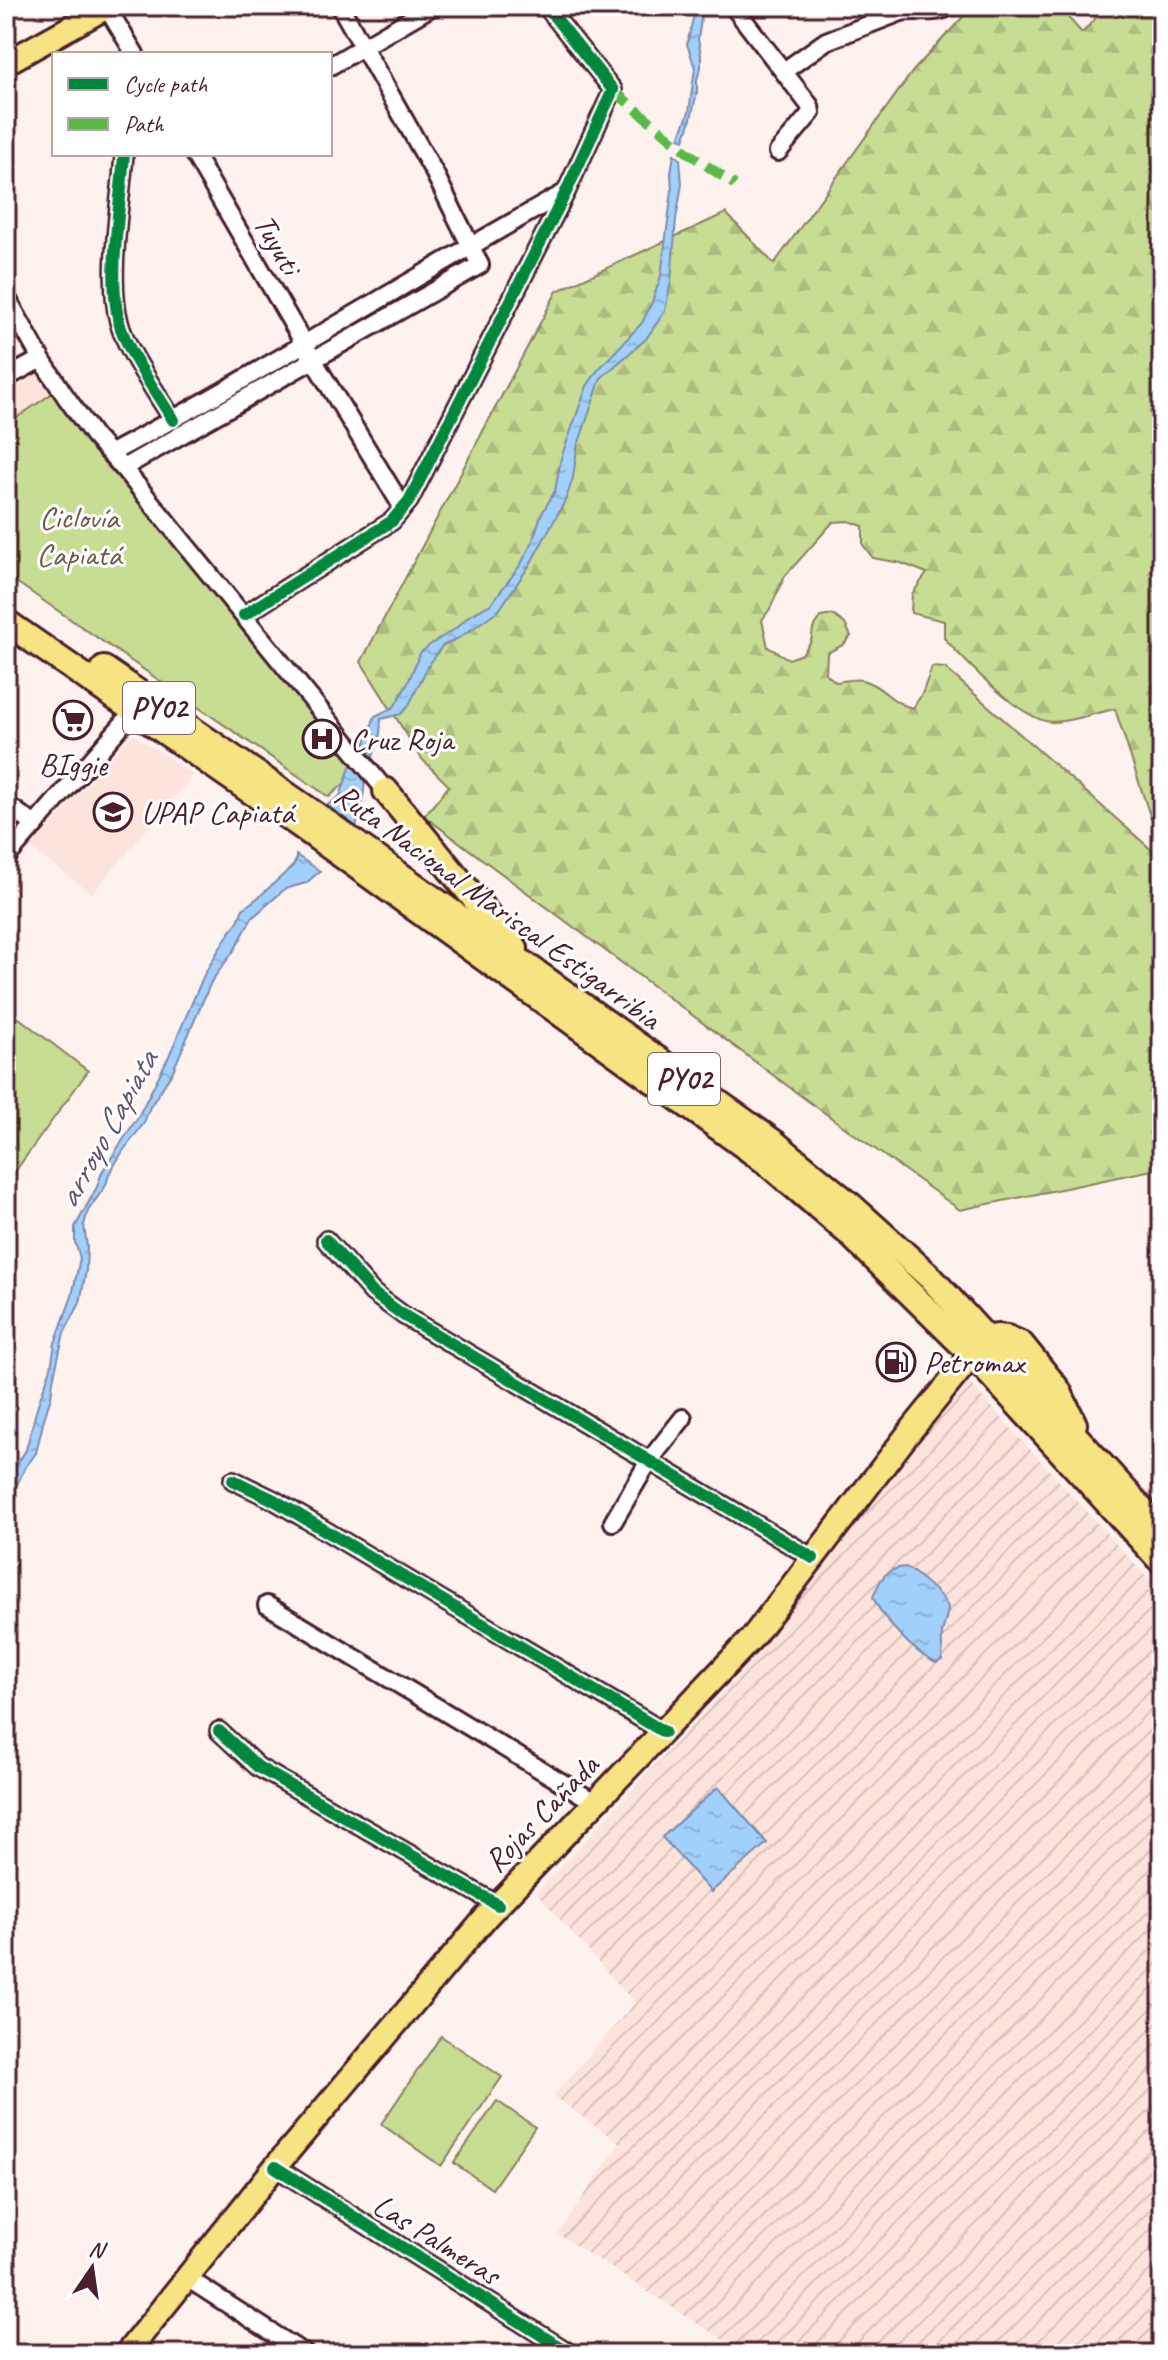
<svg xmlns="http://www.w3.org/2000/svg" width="1168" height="2360" viewBox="0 0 1168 2360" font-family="Caveat,sans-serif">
<defs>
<pattern id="industrial-furrows" width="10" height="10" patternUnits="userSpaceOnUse" patternTransform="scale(2)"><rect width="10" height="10" fill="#fce3dc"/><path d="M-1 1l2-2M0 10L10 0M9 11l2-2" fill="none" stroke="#dac2bd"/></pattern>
<pattern id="forest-firs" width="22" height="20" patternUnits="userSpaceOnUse" patternTransform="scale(2)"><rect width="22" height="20" fill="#c6dd93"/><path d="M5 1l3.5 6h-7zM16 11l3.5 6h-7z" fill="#acbd7f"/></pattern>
<pattern id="water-ripples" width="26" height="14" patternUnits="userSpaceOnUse" patternTransform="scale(2)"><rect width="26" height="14" fill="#a1d0fc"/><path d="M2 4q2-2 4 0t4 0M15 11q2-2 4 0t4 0" fill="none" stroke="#8cb2d8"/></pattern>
</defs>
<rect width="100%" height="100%" fill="#fef2ef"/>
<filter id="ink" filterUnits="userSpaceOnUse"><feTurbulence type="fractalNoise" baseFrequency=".0125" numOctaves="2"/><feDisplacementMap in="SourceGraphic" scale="16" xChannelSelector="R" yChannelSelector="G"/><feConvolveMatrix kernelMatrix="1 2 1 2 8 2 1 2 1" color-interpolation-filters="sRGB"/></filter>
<g filter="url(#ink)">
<g fill="#fce3dc">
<polygon points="43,370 57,390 6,425 6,395"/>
<polygon points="133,734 193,775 92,894 31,848"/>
</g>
<polygon fill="url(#industrial-furrows)" points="968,1381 1162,1594 1162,2354 745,2354 558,2234 620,2143 553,2096 635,2003 536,1893 741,1673"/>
<path fill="url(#forest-firs)" stroke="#887e5f" stroke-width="2" d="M973,6h85l24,27 25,-27h55v822l-11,-9 -36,-110c-20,4 -42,12 -62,13 -30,1 -90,-63 -109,-84v-17l-33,-8 1,-19 15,-21 -26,-10 -28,-5 -10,-13v-19l-14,-5 -16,1 -48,54 -15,33 -8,11 6,27 21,12 13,-5 9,-13 2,-12 8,-12 12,-2 12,9 6,12 -8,9 -16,8 -1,21 10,8c8,-1 18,-4 26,-2 22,6 28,23 51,28l9,-14 10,-27 13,1 217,191v309l-202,42 -152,-109 -384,-285 25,-30 -27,-27 -61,-97 196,-371 169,-78 48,51 139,-193z"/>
<g fill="#c6dd93" stroke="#887e5f" stroke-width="2">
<polygon points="57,390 361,769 329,797 6,575 6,425"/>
<polygon points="6,1008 88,1071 6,1184"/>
<polygon points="441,2036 502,2077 441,2166 381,2124"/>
<polygon points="497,2101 535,2127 492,2189 454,2163"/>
</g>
<g fill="url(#water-ripples)" stroke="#7e89a8" stroke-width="2">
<polygon points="696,6 703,6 698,39 701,55 701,68 697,79 697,92 690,123 684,140 679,138 689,112 695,68 687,44"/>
<polygon points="674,154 680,159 682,184 676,219 671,281 665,311 646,339 601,378 577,448 573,478 566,499 529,566 499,610 459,638 442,646 427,668 409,705 401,714 381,719 380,734 373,757 364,746 375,716 394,707 407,685 420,653 431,644 455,629 469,616 491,604 521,564 532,543 541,515 555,491 561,458 587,386 598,370 642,323 652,302 661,276 672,190 671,173"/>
<path d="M354,756c20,30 6,42 2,73l-30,-23 14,-10z"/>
<polygon points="296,855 320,871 306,883 285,889 252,918 235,949 211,982 172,1073 150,1107 144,1123 123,1151 109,1174 106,1185 88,1211 84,1225 87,1247 86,1271 80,1303 64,1333 53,1380 51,1397 44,1419 36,1453 25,1468 6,1507 6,1481 26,1450 38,1404 51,1368 55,1343 72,1296 80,1258 75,1242 75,1227 97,1187 102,1172 138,1117 169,1056 204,975 224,941 238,921 243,909 260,896 293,866 296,860"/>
<path d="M906,1567c9,6 40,30 42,41 0,7 -5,18 -6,26 -1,9 1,17 0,26l-6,3c-22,-10 -54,-44 -63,-66 7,-18 13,-29 33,-30z"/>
<polygon points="718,1787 767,1843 711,1892 662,1837"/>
</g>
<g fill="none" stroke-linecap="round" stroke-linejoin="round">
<defs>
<g id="minor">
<polyline points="106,6 135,54"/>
<polyline points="733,6 810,106 811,113 778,152"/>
<polyline points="330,66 433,6"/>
<path d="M784,71l42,-30 75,-29c17,-3 35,3 50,-6"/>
<path d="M124,154c-3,49 -17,121 -5,168 7,28 38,71 54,98"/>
<polyline points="194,154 314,361 403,508"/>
<polyline points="6,296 41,359 66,397 94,436 123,468 386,791"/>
<polyline points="6,378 41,359"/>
<path d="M111,453c154,-82 302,-176 455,-261"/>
<polyline points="123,468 480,265 434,172 340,6"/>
<polyline points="244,615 392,521 409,501 566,192 613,90 546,6"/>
<polyline points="6,804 35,825"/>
<polyline points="6,858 134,711"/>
<polyline points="326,1240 373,1293 403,1315 813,1558"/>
<polyline points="233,1480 274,1500 664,1732"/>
<polyline points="613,1522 649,1461 683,1418"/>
<polyline points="267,1605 596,1803"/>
<polyline points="219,1731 258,1767 498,1905"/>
<polyline points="275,2167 571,2354"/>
<polyline points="187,2278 305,2354"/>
</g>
<g id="major">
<polyline points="6,63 109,6"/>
<polyline points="126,2354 275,2167 487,1916 752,1638 908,1434 982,1343"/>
</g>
<g id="highway">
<polyline points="6,622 301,826 765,1161 850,1234 972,1354 1162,1562"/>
<polyline points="104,669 313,813 776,1144 849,1204 930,1277 1162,1531"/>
<polyline points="386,791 515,948"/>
<polyline points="986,1339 997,1337 1007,1338 1021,1344 1058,1390 1074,1424"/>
</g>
</defs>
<use href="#minor" stroke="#4a1f2b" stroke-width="22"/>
<use href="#major" stroke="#4a1f2b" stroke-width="28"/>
<use href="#highway" stroke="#4a1f2b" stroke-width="30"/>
<use href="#minor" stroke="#fff" stroke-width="16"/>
<use href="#major" stroke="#f6e381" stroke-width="22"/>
<use href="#highway" stroke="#f6e381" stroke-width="24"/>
<polyline stroke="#58b947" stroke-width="10" stroke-dasharray="20 10" stroke-linecap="butt" points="613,90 687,152 735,185"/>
<defs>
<g id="cycleway">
<path d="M124,154c-3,49 -17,121 -5,168 7,28 38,71 54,98"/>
<polyline points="244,615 392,521 409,501 566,192 613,90 546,6"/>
<polyline points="326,1240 373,1293 403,1315 813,1558"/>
<polyline points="233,1480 274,1500 664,1732"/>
<polyline points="219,1731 258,1767 498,1905"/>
<polyline points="275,2167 571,2354"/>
</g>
</defs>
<use href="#cycleway" stroke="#fff" stroke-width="17"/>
<use href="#cycleway" stroke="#00873e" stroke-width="12"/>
</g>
</g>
<defs>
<symbol id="supermarket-ring" viewBox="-11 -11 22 22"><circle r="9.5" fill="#fff" stroke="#4a1f2b" stroke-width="1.5"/><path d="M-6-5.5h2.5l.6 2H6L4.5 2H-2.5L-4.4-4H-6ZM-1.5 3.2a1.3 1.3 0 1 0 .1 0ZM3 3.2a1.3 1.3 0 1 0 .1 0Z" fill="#4a1f2b"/></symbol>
<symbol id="hospital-ring" viewBox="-11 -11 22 22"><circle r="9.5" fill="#fff" stroke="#4a1f2b" stroke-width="1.5"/><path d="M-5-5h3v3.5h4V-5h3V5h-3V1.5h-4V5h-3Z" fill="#4a1f2b"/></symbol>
<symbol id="university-ring" viewBox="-11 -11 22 22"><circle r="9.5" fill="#fff" stroke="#4a1f2b" stroke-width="1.5"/><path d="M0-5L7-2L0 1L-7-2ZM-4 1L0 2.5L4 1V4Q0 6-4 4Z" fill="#4a1f2b"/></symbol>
<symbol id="fuel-ring" viewBox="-11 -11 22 22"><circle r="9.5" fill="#fff" stroke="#4a1f2b" stroke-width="1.5"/><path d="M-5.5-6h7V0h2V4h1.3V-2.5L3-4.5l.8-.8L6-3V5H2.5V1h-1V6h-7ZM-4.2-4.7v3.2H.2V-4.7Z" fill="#4a1f2b"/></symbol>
</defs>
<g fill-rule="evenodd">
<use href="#supermarket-ring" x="51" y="698" width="44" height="44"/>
<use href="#hospital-ring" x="300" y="717" width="44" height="44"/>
<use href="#university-ring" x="91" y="790" width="44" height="44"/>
<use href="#fuel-ring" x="874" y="1340" width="44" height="44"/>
</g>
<g text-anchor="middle" stroke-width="6" stroke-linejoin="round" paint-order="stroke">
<g fill="#fff" stroke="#80626b" stroke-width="2">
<rect x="123" y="682" width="72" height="52" rx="6"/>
<rect x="648" y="1053" width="72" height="52" rx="6"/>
</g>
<g font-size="30" font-weight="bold" fill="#4a1f2b">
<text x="159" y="718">PY02</text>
<text x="684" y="1089">PY02</text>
</g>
<g font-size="32" fill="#4a1f2b" stroke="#fff">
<text transform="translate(278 244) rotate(60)" y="11">Tuyuti</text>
<text transform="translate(498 906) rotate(36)" y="11">Ruta Nacional Mariscal Estigarribia</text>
<text transform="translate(541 1813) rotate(-46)" y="11">Rojas Cañada</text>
<text transform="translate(437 2239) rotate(32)" y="11">Las Palmeras</text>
</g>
<g font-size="32" fill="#6f584a" stroke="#fff">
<text x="79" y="528">Ciclovía<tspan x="79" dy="37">Capiatá</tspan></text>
</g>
<g font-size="32" fill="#4a1f2b" stroke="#fff" text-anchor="start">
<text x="350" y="750">Cruz Roja</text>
<text x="73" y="775" text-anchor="middle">BIggie</text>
<text x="141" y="823">UPAP Capiatá</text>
<text x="924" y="1373">Petromax</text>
</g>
<g font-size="34" font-style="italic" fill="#64546a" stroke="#fff">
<text transform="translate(106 1129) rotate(-61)" y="12">arroyo Capiata</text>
</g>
</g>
<rect width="1168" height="2360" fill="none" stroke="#fff" stroke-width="32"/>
<rect x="16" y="16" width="1136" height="2328" fill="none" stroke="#4a1f2b" stroke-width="3" filter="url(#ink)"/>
<rect x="52" y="52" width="280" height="104" fill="#ffffff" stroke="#b7a5aa" stroke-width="2"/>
<rect x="68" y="78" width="40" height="12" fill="#00873e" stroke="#b7a5aa" stroke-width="2"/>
<text x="124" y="92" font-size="24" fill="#4a1f2b">Cycle path</text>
<rect x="68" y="118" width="40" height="12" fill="#58b947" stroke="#b7a5aa" stroke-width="2"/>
<text x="124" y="132" font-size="24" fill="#4a1f2b">Path</text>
<g transform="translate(92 2268) rotate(13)" stroke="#ffffff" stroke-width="6" paint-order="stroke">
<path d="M0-6L14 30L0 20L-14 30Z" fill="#4a1f2b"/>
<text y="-12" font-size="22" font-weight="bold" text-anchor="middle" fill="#4a1f2b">N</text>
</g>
</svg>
